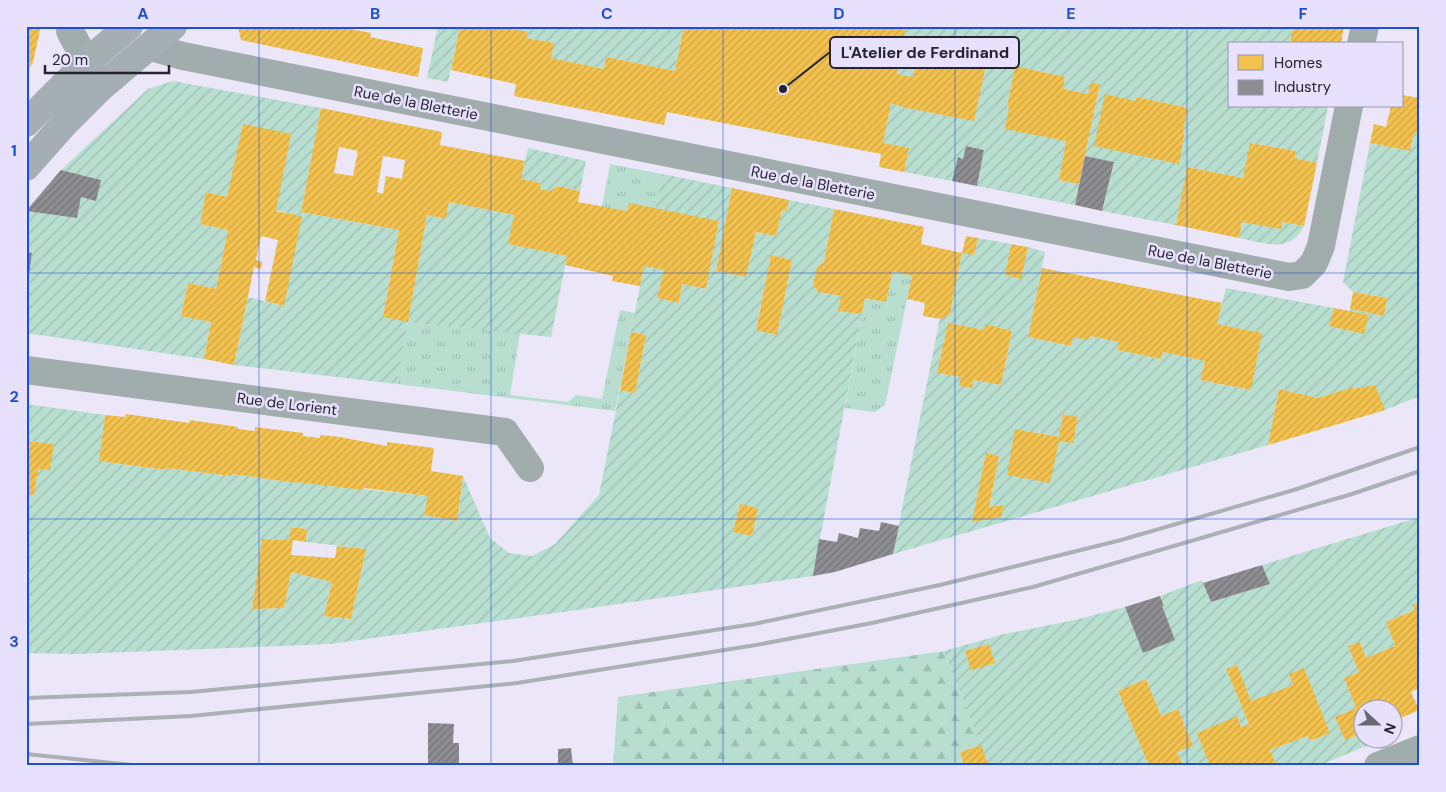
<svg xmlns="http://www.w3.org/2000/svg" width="1446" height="792" viewBox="0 0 1446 792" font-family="'DM Sans',sans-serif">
<defs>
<pattern id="grass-tufts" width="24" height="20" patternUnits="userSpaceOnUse" patternTransform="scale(1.25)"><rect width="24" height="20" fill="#b7decf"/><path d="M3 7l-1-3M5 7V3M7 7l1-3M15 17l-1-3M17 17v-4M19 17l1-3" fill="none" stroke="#9dbeb2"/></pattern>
<pattern id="forest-firs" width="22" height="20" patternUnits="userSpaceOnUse" patternTransform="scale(1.25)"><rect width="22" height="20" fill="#b7decf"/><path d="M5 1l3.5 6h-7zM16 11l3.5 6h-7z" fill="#9dbeb2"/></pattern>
<pattern id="garden-furrows" width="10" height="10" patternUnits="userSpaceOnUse" patternTransform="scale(1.25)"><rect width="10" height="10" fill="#b7decf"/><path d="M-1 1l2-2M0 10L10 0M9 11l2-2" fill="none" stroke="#9dbeb2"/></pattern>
<pattern id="homes-hatch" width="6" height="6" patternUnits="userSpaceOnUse" patternTransform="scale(1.25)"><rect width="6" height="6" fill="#f2c14e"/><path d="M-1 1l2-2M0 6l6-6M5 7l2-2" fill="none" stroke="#cfa644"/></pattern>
<pattern id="industry-hatch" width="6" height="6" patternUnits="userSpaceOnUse" patternTransform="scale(1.25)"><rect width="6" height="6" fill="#8d8d92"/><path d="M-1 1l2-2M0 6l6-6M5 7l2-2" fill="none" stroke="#737378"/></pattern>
</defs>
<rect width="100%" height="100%" fill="#ebe7f8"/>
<g fill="url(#grass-tufts)">
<polygon points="610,164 662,174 655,209 629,204 627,211 602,207"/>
<polygon points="893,271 912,276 885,405 875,412 845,408 865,298 886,302"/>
<polygon points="620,310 635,313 615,411 397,384 408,322 520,333 510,395 568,402 576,395 602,399"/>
</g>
<polygon fill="url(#forest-firs)" points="944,651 981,745 960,752 964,766 613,766 618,697"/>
<g fill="url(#garden-furrows)" fill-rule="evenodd">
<polygon points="438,26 460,26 448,82 427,78"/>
<polygon points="496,26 684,26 675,71 606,57 604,69 551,58 553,43 526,38 527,33"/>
<path d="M906,26h387l-3,18h-60v62h98l-11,57 -22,-5 1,-7 -45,-8 -8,35 -56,-11 -11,58 -74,-14 12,-49 -29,-6 15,-71 -10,-2 -2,11 -25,-5 2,-12 -50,-11 -8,41 59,34 -7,39 20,4 -4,21 -98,-19 7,-36 -18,-4 -3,13 -5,-1 -6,23 -48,-9 5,-24 -26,-5 8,-40 17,4 79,-52 -67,-14 -7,36 -16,-3zM1137,97l51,11 -5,24h2l-6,31 -44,-62z"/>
<polygon points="173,81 321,108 301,212 399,230 383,317 408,321 427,215 446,219 449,202 514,215 509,244 567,256 551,337 408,322 397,384 234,365 248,297 283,306 300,216 206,192 200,224 228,230 216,289 188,283 181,315 211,322 204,359 26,333 26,275 29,275 32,254 26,252 26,211 77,218 81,197 101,180 61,170 148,89"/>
<path d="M1414,133l6,1v262l-35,14 -32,-23 -35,11 -39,-9 -11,56 -375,109 47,-236 10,-4 12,-61 16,-15 33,6 -6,31 16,3 7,-31 17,5 -17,85 43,9 2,-9 17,-1 29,6 -2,8 44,9 2,-7 42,9 -5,19 50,10 12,-57 -45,-9 9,-36 123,23 1,-2 34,7 3,-18 -34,-6 -10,-10 27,-139 40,8zM948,323l36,7 1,-5 27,6 -11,54 -27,-5 -2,8 -12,-2 1,-9 -24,-4zM1063,414l15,3 -5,26 -58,-14 44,8zM986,453l13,3 -10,51 14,-2 -2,11 -29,6z"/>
<polygon points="528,148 586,161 580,191 558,186 550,191 540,189 541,183 521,179"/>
<path d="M662,174l70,14 -16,83 30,6 10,-45 20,4 6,-26 5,1 2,-11 45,9 -10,53 -7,5 -4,18 5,7 23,4 -2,15 23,3 -49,262 -236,34 -247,34 -254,10 -50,-1v-159l8,1 4,-26 12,1 3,-26 -27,-3v-37l79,11 -6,46 65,9 1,-2 66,8 1,-2 65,9v-1l131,14 -4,19 33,6 6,-45 27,62 19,15 23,3 23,-12 44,-49 21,-105 15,3 11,-58 -15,-3 13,-66 20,4 -7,28 22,5 3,-19 24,5 13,-68 -64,-12zM771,255l21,5 -15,75 -21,-6zM740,504l18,4 -6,28 -19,-4zM292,527l15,2 -1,13 60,7 -15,70 -27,-3 8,-34 -41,-10 -7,36 -32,1 10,-70 27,1z"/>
<path d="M1242,222h40l22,4c-13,28 -41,17 -65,12z"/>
<polygon points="1420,517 1420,602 1413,605 1415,610 1386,622 1395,646 1366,658 1360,642 1349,646 1359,672 1344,678 1356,708 1336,717 1345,740 1363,733 1364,740 1381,740 1318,766 1277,766 1270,750 1307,736 1311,741 1330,733 1304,669 1289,674 1293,685 1251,701 1236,665 1226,669 1249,724 1241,727 1237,717 1198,733 1210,766 1183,766 1177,752 1193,746 1178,709 1161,716 1146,679 1118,691 1148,764 1142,766 989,766 944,651 1004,634 1075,620 1125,607 1143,652 1162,606 1164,605 1160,596 1202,580 1211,602 1270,584 1262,565"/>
</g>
<g fill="url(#homes-hatch)" fill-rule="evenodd">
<polygon points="26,26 41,26 33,62 26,75"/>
<polygon points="238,26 336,26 371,33 370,37 423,48 418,77 241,40"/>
<polygon points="460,26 496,26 528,32 526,38 554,43 551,58 604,69 606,57 675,71 684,26 906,26 897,74 913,77 920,41 988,55 974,121 907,108 891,103 883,143 909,148 904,172 879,167 881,154 667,112 664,125 514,96 516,84 451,70"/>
<polygon points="1293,26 1344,26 1341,44 1290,44"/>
<polygon points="1015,66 1065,77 1063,89 1088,94 1090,83 1100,84 1079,184 1059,180 1066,141 1005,129 1009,107 1007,107"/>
<polygon points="1105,94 1135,101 1137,97 1188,108 1183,132 1185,131 1179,164 1094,146"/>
<polygon points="1402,95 1420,98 1420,134 1414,133 1410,151 1370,143 1374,124 1386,127 1391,106 1402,106"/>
<path d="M321,108l121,24 -2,13 85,16 -4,18 20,4 -1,6 10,2 8,-5 22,5 -2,11 49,9 2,-8 90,18 -13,68 -24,-5 -3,19 -22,-5 7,-28 -20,-4 -4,20 -28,-5 1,-5 -48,-11 2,-9 -59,-12 6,-29 -65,-13 -3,17 -19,-4 -19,107 -25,-5 16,-87 -98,-18zM339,147l19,4 -5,25 -19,-3zM383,156l22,4 -3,19 -16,-3 -3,18 -6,-2z"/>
<polygon points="243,124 291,134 276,211 302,216 284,306 265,301 278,240 261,236 256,260 262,262 261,269 254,267 234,365 204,359 211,322 181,316 188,283 216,289 228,230 200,224 206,192 227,197"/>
<polygon points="1250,143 1296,151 1295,158 1317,163 1304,226 1282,222 1281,229 1242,222 1239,238 1176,225 1187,167 1243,178"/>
<polygon points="732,188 789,200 787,211 782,210 776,236 756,232 746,277 716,271"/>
<polygon points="834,209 924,227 921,244 962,253 950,314 941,319 923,316 925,303 907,299 912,276 893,271 886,302 865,298 862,314 838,311 841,296 818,292 813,285 817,267 824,262"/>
<polygon points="966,236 978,238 974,255 962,253"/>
<polygon points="1011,244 1028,247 1021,279 1005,275"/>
<polygon points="771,255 792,260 777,335 756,330"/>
<polygon points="1042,268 1222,303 1217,324 1262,333 1251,390 1200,380 1205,361 1163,352 1161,359 1117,350 1119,342 1090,336 1089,340 1073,337 1071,346 1028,337"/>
<polygon points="1353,292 1387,298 1384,316 1350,309"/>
<polygon points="1334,308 1369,315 1364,334 1329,326"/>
<polygon points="948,323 984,330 985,324 1012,331 1001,385 974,380 972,388 959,386 961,377 937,373"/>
<polygon points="631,332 646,335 635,393 620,390"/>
<polygon points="1375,385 1385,410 1268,445 1279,389 1318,398 1353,387 1353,389"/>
<polygon points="126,414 189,423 190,420 238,427 238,429 255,431 255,427 303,433 303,436 320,438 321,435 340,437 387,446 387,442 434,448 431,471 463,476 457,521 424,515 428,496 364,488 363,490 297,482 297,483 232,474 231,476 165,468 165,470 99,461 105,415 125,417"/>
<polygon points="1063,414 1078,417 1073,443 1059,441 1050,483 1007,475 1015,429 1059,437"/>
<polygon points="26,441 54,444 50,470 38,469 34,495 26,494"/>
<polygon points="986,453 999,456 989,507 1004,505 1001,517 972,522"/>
<polygon points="740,504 758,508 752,536 733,532"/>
<polygon points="291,527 307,529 306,542 293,540 291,555 335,558 337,546 366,549 351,619 324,616 332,582 291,572 284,608 252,609 262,539 289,540"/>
<polygon points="1420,602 1420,688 1411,692 1419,710 1394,721 1394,710 1364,710 1364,733 1345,740 1335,717 1356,708 1344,678 1359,672 1348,646 1360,642 1366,658 1395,646 1386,622 1415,610 1412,605"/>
<polygon points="989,644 995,663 971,670 965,651"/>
<polygon points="1237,665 1251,701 1293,685 1289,674 1304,668 1330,733 1311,741 1307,736 1270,750 1277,766 1210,766 1197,733 1237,716 1241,727 1249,724 1226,669"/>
<polygon points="1146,679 1161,716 1178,709 1193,746 1177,752 1183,766 1142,766 1148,764 1118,691"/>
<polygon points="981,745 989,766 964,766 960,752"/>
</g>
<g fill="url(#industry-hatch)">
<polygon points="966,146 984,150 977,186 952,181 958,157 963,159"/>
<polygon points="1085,156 1114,162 1102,211 1075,205"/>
<polygon points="61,170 101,180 96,201 81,197 77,218 26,211"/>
<polygon points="26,252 32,253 29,276 26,275"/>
<polygon points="881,522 899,526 893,554 835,572 813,576 819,539 837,542 839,533 858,538 860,528 879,531"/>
<polygon points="1262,565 1270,584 1211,602 1203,583"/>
<polygon points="1160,596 1164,606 1162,606 1175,640 1143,653 1125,607"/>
<polygon points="428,723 454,724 453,743 459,743 459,766 428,766"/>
<polygon points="571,748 573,766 558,766 558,749"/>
</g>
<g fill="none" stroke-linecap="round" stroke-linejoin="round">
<g stroke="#a1acac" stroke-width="28">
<polyline points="71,26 70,31 100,88"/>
<polyline points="1361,44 1365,26"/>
<polyline points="151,47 183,56 1289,277 1302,275 1314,263 1321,246 1349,106"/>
<polyline points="26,370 505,432 530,468"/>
<polyline points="1378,766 1420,749"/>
</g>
<g stroke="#a5aeb2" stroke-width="28">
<polyline points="26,123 87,62 129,26"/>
<polyline points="26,167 65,123 100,88 173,26"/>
</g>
<g stroke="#abb0b6" stroke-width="4">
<polyline points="26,698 191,692 513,661 754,624 940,585 1121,540 1297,489 1420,447"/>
<polyline points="26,724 191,716 517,683 756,645 872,623 1033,587 1352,494 1420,471"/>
<polyline points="26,754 142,766"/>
</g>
</g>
<path fill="none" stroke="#1d4ed8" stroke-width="1" stroke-opacity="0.55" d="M259,26v740M491,26v740M723,26v740M955,26v740M1187,26v740M26,273h1394M26,519h1394"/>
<g text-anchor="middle" stroke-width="5" stroke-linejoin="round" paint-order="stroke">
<g font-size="15" fill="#262330" stroke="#e7e1fe">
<text transform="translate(416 103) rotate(11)" y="5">Rue de la Bletterie</text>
<text transform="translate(813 183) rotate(11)" y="5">Rue de la Bletterie</text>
<text transform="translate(1210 262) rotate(11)" y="5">Rue de la Bletterie</text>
<text transform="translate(287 404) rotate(7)" y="5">Rue de Lorient</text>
</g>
</g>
<path fill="none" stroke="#262330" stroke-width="2" d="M783 89L830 52"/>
<circle fill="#262330" stroke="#e7e1fe" stroke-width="2" cx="783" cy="89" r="5"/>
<rect fill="#e7e1fe" stroke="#262330" stroke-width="2" x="830" y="37" width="189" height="31" rx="5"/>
<g font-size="16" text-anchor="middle" font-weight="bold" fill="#262330">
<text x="925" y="58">L'Atelier de Ferdinand</text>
</g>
<rect width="1446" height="792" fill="none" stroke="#e7e1fe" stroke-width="55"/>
<rect x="1228" y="42" width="175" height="65" fill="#e7e1fe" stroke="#9a95ac"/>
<rect x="1238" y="55" width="25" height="15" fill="#f2c14e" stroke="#9a95ac"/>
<text x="1274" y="68" font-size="15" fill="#262330">Homes</text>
<rect x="1238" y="80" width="25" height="15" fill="#8d8d92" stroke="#9a95ac"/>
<text x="1274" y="92" font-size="15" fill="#262330">Industry</text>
<g transform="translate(1378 724) rotate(111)"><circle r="24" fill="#e7e1fe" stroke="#9a95ac"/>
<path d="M0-4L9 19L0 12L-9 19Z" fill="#6b6876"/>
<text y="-8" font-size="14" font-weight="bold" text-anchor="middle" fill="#262330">N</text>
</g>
<path d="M45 65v8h124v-8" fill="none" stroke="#262330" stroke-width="2.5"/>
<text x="52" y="65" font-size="15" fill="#262330" stroke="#e7e1fe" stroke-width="4" paint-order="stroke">20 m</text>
<rect x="28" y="28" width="1390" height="736" fill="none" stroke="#1d4ed8" stroke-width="2"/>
<g font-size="16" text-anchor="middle" font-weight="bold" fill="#1d4ed8">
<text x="143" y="19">A</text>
<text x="375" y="19">B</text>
<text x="607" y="19">C</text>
<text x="839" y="19">D</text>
<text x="1071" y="19">E</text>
<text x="1303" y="19">F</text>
<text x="14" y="156">1</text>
<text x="14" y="402">2</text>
<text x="14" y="647">3</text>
</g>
</svg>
